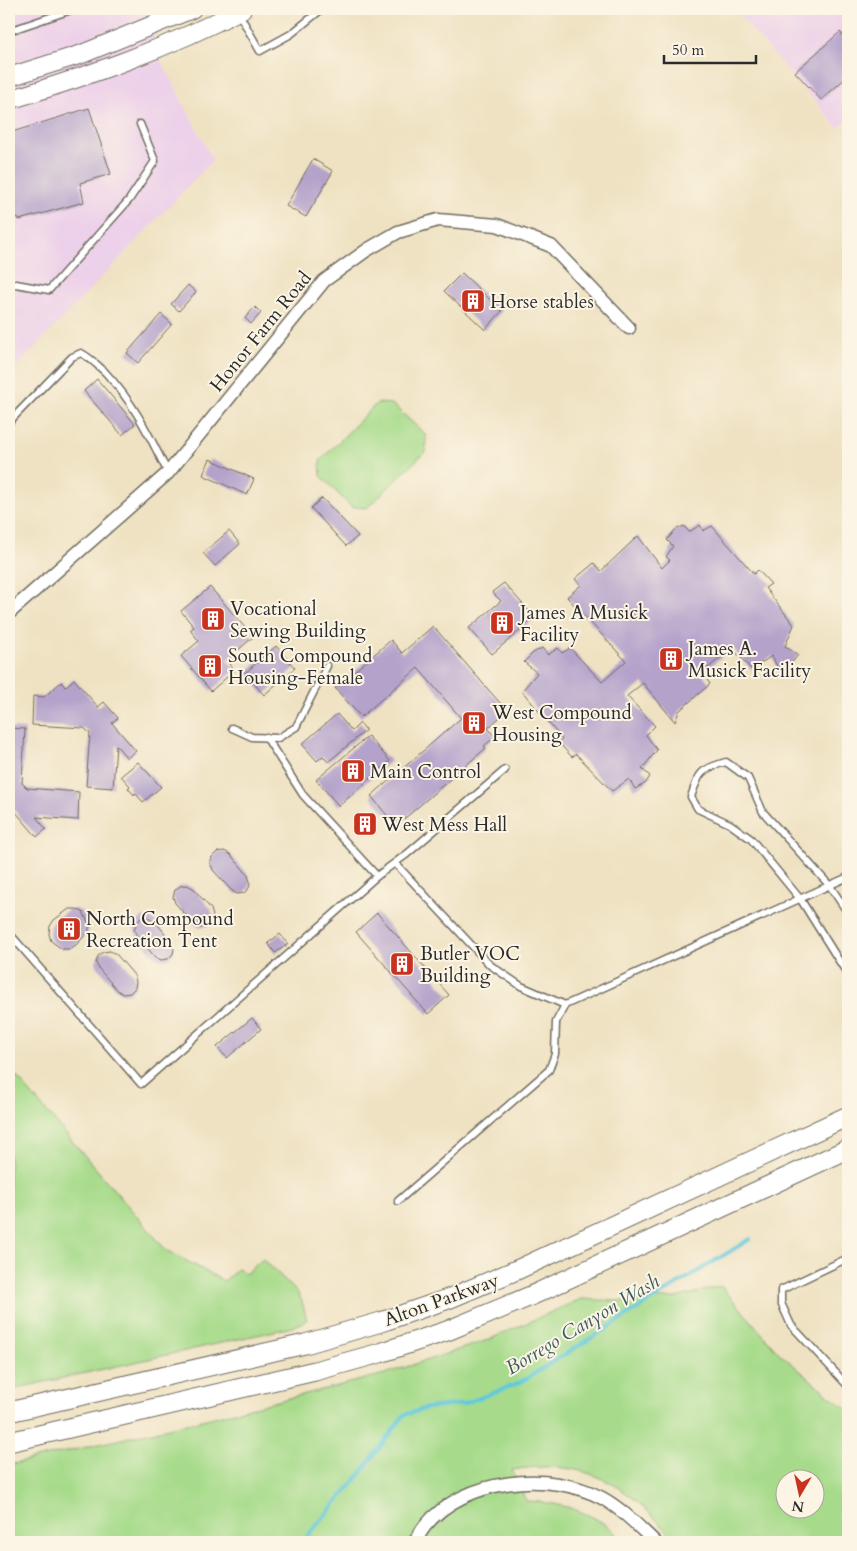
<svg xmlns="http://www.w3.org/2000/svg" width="857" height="1551" viewBox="0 0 857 1551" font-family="Cardo,serif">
<rect width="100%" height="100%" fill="#fcf5e5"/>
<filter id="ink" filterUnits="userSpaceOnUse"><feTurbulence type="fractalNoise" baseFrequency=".02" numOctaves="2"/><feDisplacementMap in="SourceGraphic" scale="10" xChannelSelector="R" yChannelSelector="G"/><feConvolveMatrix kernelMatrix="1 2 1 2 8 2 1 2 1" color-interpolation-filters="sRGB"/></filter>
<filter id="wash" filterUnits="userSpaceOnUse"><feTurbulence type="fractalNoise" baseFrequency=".0096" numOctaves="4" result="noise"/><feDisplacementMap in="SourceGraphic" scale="20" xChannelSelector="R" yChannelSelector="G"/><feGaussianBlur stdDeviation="1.12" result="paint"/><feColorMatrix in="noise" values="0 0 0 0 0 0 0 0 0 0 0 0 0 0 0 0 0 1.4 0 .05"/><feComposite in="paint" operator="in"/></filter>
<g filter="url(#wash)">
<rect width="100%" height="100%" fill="#efe2c2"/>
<g fill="#edd0e9">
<polygon points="9,9 146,9 162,62 213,160 9,375"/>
<polygon points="734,9 848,9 848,119 838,128"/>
</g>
<g fill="#a7db8b" stroke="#69835b" fill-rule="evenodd">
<polygon points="377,403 392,404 426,435 426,451 367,508 351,507 321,476 320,461"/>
<polygon points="9,1068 166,1250 224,1281 239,1268 245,1274 263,1259 297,1292 302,1301 307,1320 293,1327 9,1390"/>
<path d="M721,1286l57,66 53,45 17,12v133h-170c-17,-16 -33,-36 -53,-50 -35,-25 -71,-29 -113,-22l14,31c26,0 55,8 77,22 6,4 12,10 18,15 -10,-3 -18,-1 -27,4h-585v-77l181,-42 195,-49 103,-34 93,-41 37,2 58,-3zM784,1478h30v30h-30z"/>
</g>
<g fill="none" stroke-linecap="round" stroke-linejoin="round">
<polyline stroke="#5fc8db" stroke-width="4" points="302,1542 355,1481 404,1415 427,1408 463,1404 519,1383 750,1239"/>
</g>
<g id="blocks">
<g fill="#b4a2cb">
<polygon points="840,32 848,42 848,76 821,100 795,72"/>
<polygon points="89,108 111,174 80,183 84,202 19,220 18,217 9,220 9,133"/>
<polygon points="313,159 333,171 306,217 286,206"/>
<polygon points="462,273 502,311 485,330 444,291"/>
<polygon points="188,285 196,292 179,311 171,304"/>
<polygon points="255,307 261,313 251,324 245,318"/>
<polygon points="161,314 172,324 138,363 127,353"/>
<polygon points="97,379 135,424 122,435 84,391"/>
<polygon points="210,459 254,479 247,495 203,475"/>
<polygon points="322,498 358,536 346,546 311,508"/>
<polygon points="700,525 703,531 712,526 754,574 758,570 771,584 765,588 794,625 785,646 798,655 789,666 779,671 772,656 751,669 732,648 702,673 710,684 679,711 675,722 643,683 627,696 655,726 646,735 657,750 642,769 650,776 646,783 635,789 629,779 612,791 576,754 572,757 558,742 562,739 522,691 537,673 524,662 533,653 542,648 548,655 558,648 562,653 570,648 602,682 626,661 567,597 581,585 575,579 594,563 601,571 638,536 662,568 670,560 666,557 673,546 667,540 675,530 684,526 689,532"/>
<polygon points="229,531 240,544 215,566 203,553"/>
<polygon points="504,583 535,618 492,654 469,628 501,601 492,592"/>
<polygon points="210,587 253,637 227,660 235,670 211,691 181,656 199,641 190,630 194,627 181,611"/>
<polygon points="433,626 507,711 488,728 495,737 484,746 486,748 396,826 371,796 461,718 418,668 361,717 335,688 391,640 402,653"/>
<polygon points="276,646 295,668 264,695 245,673"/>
<polygon points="74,679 98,707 104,702 118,718 112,723 136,751 127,758 116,745 113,788 86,786 90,733 84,728 32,725 33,696 44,697 61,682 65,687"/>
<polygon points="337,714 352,731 360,723 366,730 328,762 323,756 317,761 302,744"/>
<polygon points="9,728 25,729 22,783 27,788 79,792 78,820 36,817 46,829 37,837 9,804"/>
<polygon points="368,736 390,761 339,806 316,780"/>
<polygon points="138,762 161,787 143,802 135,793 134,795 128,788 130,786 121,776"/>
<polygon points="365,816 373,825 365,832 357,823"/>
<polygon points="224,851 230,854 248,875 250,882 249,888 244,893 237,894 231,890 213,870 210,863 212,857 217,852"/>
<polygon points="187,885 193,888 211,909 213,916 211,922 207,926 200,928 194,924 175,903 173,897 175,890 180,886"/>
<polygon points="69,909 76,909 83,912 89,924 89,931 76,945 69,949 62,949 51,941 49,934 50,926 54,920"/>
<polygon points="377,913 449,995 428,1014 356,932"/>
<polygon points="148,917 155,921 172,942 174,949 173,954 168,959 161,960 155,957 137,936 134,929 137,923 141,918"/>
<polygon points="280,934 288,944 275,953 268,943"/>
<polygon points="110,951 116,954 134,975 136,982 135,988 130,993 123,994 117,990 99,969 96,963 98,956 103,952"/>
<polygon points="252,1018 261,1029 227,1058 217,1047"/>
</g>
</g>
</g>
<g filter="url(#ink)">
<use href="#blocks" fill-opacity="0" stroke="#706b60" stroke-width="1"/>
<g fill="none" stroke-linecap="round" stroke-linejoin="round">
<defs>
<g id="lane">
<polyline points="238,12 260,51 291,34 322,9"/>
<polyline points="9,31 74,9"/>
<polyline points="9,285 16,284 49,290 129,200 155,161 140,124"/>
<path d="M9,422l63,-65 9,-4c10,5 16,12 24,19 30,32 44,63 63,101"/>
<polyline points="232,728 252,737 278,738 296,727 327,666"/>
<polyline points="395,863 490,965 521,986 565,1005 848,877"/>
<polyline points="377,876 407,854 505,770"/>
<path d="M848,913l-18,-27 -67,-74 -15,-34 -22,-16c-26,7 -27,11 -35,35l7,12 32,15 21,15 50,61 47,75"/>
<polyline points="9,933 141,1084 377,876 303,795 266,737"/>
<polyline points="398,1201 549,1070 555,1054 556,1022 565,1005"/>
<polyline points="848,1258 781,1290 781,1303 791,1325 848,1386"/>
</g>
<g id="street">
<polyline points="9,613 168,473 324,281 367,250 398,232 438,220 497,225 551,246 629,328"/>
<path d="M415,1542c3,-5 6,-11 10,-16 39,-48 125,-56 177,-28 20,11 36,28 53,44"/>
</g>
<g id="secondary">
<polyline points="9,77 82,54 192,9"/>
<path d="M9,100c79,-24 160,-52 233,-91"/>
</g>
<g id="primary">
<polyline points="9,1412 305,1344 381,1322 448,1299 519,1269 848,1116"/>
<polyline points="9,1442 315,1371 380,1353 447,1331 533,1295 848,1149"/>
</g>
</defs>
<use href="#lane" stroke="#706b60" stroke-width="9"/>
<use href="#street" stroke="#706b60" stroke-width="15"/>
<use href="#secondary" stroke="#706b60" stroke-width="20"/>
<use href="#primary" stroke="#706b60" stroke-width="21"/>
<use href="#lane" stroke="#fff" stroke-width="6"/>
<use href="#street" stroke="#fff" stroke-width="12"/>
<use href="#secondary" stroke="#fff" stroke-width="18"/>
<use href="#primary" stroke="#fff" stroke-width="19"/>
</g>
</g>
<defs>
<symbol id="building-square" viewBox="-11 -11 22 22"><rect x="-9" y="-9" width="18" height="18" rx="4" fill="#c8321e" stroke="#fcf5e5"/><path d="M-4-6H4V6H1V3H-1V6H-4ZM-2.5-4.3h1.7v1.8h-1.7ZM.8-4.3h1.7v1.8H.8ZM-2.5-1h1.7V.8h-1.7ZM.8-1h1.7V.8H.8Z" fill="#fff"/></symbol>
</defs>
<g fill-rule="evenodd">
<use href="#building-square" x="459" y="287" width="28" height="28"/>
<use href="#building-square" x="199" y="605" width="28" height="28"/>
<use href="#building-square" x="488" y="609" width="28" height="28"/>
<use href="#building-square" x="657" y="645" width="28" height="28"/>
<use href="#building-square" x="196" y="652" width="28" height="28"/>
<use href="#building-square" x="460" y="709" width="28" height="28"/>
<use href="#building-square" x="339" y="757" width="28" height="28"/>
<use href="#building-square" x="351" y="810" width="28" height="28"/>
<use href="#building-square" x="55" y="915" width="28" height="28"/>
<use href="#building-square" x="388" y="950" width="28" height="28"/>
</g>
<g text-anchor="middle" stroke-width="4" stroke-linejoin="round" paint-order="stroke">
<g font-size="19" fill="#2b2b2b" stroke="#fcf5e5" text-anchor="start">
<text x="490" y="308">Horse stables</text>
<text x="230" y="615">Vocational<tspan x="230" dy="22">Sewing Building</tspan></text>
<text x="520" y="619">James A Musick<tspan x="520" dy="22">Facility</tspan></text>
<text x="688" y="655">James A.<tspan x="688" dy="22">Musick Facility</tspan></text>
<text x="228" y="662">South Compound<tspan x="228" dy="22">Housing-Female</tspan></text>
<text x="492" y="719">West Compound<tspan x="492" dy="22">Housing</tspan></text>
<text x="370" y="778">Main Control</text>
<text x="382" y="831">West Mess Hall</text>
<text x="86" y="925">North Compound<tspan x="86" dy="22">Recreation Tent</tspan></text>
<text x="420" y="960">Butler VOC<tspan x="420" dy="22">Building</tspan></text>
</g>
<g font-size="19" fill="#2b2b2b" stroke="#fcf5e5">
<text transform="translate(260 331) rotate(-51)" y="7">Honor Farm Road</text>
<text transform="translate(441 1299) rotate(-20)" y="7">Alton Parkway</text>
</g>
<g font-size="20" font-style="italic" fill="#3b5a60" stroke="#fcf5e5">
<text transform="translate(582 1324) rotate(-31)" y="7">Borrego Canyon Wash</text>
</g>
</g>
<rect width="857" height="1551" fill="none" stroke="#fcf5e5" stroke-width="30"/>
<g transform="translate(800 1494) rotate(189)"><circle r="24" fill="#fcf5e5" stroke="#a8a49b"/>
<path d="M0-4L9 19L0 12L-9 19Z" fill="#c8321e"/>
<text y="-8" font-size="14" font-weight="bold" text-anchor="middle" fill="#2b2b2b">N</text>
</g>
<path d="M664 55v8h92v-8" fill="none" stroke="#2b2b2b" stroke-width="2.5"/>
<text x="672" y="55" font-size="15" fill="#2b2b2b" stroke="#fcf5e5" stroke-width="4" paint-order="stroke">50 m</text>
</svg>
